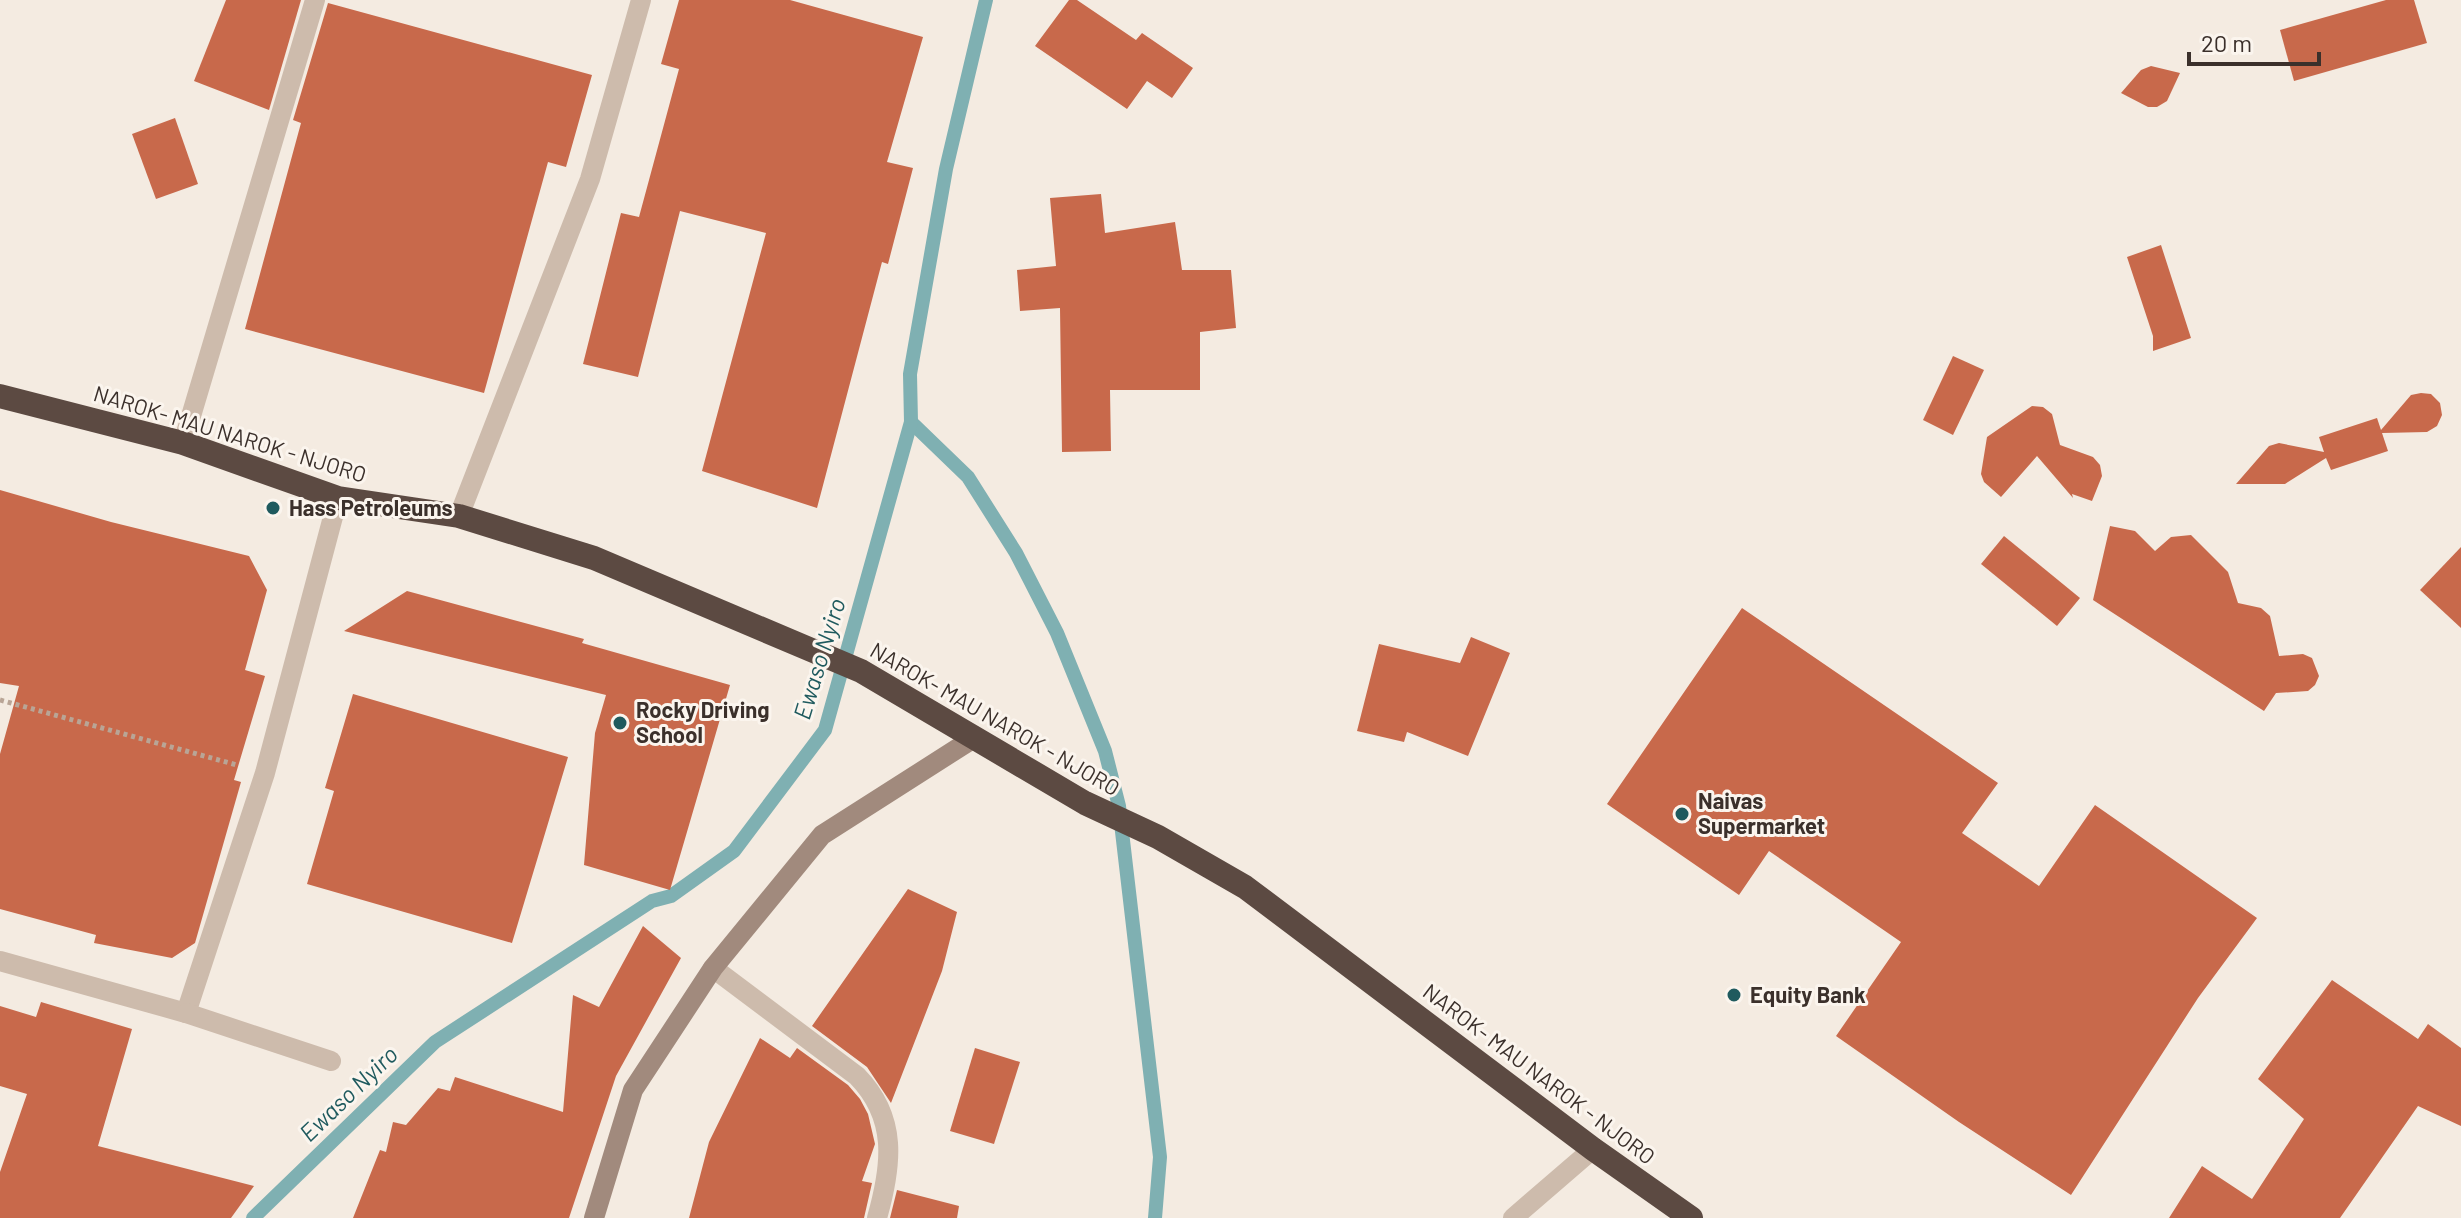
<svg xmlns="http://www.w3.org/2000/svg" width="2461" height="1218" viewBox="0 0 2461 1218" font-family="Barlow,sans-serif">
<rect width="100%" height="100%" fill="#f4ebe1"/>
<g fill="none" stroke-linecap="round" stroke-linejoin="round">
<g stroke="#7fb0b2" stroke-width="14">
<polyline points="911,422 968,477 1016,553 1057,633 1105,751 1119,806 1160,1157 1155,1218"/>
<polyline points="253,1218 435,1042 652,901 671,896 734,851 825,730 911,422 910,374 946,169 986,0"/>
</g>
</g>
<g fill="#c8694b">
<polygon points="226,0 301,0 269,110 194,81"/>
<polygon points="679,0 790,0 923,37 887,162 913,168 888,264 882,262 817,508 702,471 766,233 680,211 638,377 583,364 621,213 639,217 679,69 661,64"/>
<polygon points="1069,0 1077,0 1136,40 1142,33 1193,68 1172,98 1147,81 1127,109 1035,46"/>
<polygon points="2386,0 2414,0 2427,43 2294,81 2280,30"/>
<polygon points="328,3 592,75 566,167 548,162 484,393 245,329 301,123 293,120"/>
<polygon points="2151,66 2180,73 2167,101 2157,107 2148,107 2121,93 2141,70"/>
<polygon points="175,118 198,184 156,199 132,134"/>
<polygon points="1101,194 1105,233 1175,222 1182,270 1231,270 1236,328 1200,332 1200,390 1110,390 1111,451 1062,452 1060,308 1020,311 1017,270 1056,266 1050,198"/>
<polygon points="2161,245 2191,338 2153,351 2153,336 2127,257"/>
<polygon points="1953,356 1984,370 1953,435 1923,420"/>
<polygon points="2421,393 2431,394 2440,403 2442,415 2437,426 2427,432 2382,433 2388,451 2331,470 2326,458 2285,484 2236,484 2269,446 2279,443 2324,452 2319,437 2377,418 2381,430 2411,395"/>
<polygon points="2032,406 2043,407 2052,414 2060,445 2093,457 2100,465 2102,476 2092,501 2072,494 2073,498 2037,456 2001,497 1984,482 1981,474 1987,437"/>
<polygon points="0,490 111,522 249,556 267,590 245,670 265,676 234,780 241,782 195,943 172,958 94,943 96,935 0,909 0,754 19,686 0,683"/>
<polygon points="2110,526 2135,531 2155,551 2171,537 2191,535 2228,572 2238,603 2261,608 2270,616 2279,656 2303,654 2312,658 2319,676 2315,685 2308,691 2276,693 2264,711 2093,600"/>
<polygon points="2004,536 2080,598 2057,626 1981,564"/>
<polygon points="2461,547 2461,628 2420,590"/>
<polygon points="407,591 584,639 582,643 730,685 670,890 584,865 595,733 606,695 344,631"/>
<polygon points="1742,608 1998,783 1962,833 2039,886 2095,805 2257,918 2198,998 2071,1195 1959,1122 1836,1036 1901,942 1769,851 1739,895 1607,804"/>
<polygon points="1471,637 1510,653 1468,756 1407,732 1404,742 1357,731 1379,644 1460,663"/>
<polygon points="353,694 568,757 512,943 307,884 334,791 325,788"/>
<polygon points="908,889 957,912 942,971 891,1103 867,1067 812,1026"/>
<polygon points="643,926 681,958 616,1076 569,1218 353,1218 380,1150 386,1152 393,1122 406,1125 438,1088 450,1091 455,1077 563,1112 573,995 599,1007"/>
<polygon points="2332,980 2418,1039 2428,1024 2461,1048 2461,1126 2418,1106 2340,1218 2169,1218 2202,1166 2252,1199 2304,1119 2258,1079"/>
<polygon points="41,1002 132,1029 98,1146 254,1186 231,1218 0,1218 0,1172 27,1094 0,1086 0,1006 36,1017"/>
<polygon points="760,1038 790,1058 797,1048 848,1085 860,1099 868,1114 875,1144 862,1181 872,1183 864,1218 689,1218 709,1142"/>
<polygon points="975,1048 1020,1062 994,1144 950,1131"/>
<polygon points="897,1190 959,1206 957,1218 890,1218"/>
</g>
<g fill="none" stroke-linecap="round" stroke-linejoin="round">
<polyline stroke="#b9a596" stroke-width="5" stroke-dasharray="4 4" stroke-linecap="butt" points="0,700 237,765"/>
<g stroke="#cdbbac" stroke-width="20">
<polyline points="183,443 315,0"/>
<polyline points="459,516 590,179 641,0"/>
<polyline points="0,961 186,1013 265,773 338,498"/>
<path d="M713,968l144,108c41,42 35,89 20,142"/>
<polyline points="186,1013 331,1061"/>
<polyline points="1513,1218 1593,1149"/>
</g>
<polyline stroke="#a18a7d" stroke-width="20" points="594,1218 633,1090 713,968 822,835 974,738"/>
<polyline stroke="#5c4a42" stroke-width="24" points="0,396 183,443 338,498 459,516 594,558 861,671 1085,803 1158,837 1245,887 1593,1149 1691,1218"/>
</g>
<g fill="#1f5a5e" stroke="#fbf5ee" stroke-width="3">
<circle cx="273" cy="508" r="8"/>
<circle cx="620" cy="723" r="8"/>
<circle cx="1682" cy="814" r="8"/>
<circle cx="1734" cy="995" r="8"/>
</g>
<g text-anchor="middle" stroke-width="6" stroke-linejoin="round" paint-order="stroke">
<g font-size="22" fill="#3b302b" stroke="#fbf5ee">
<text transform="translate(230 434) rotate(17)" y="8">NAROK- MAU NAROK - NJORO</text>
<text transform="translate(995 719) rotate(30)" y="8">NAROK- MAU NAROK - NJORO</text>
<text transform="translate(1539 1074) rotate(37)" y="8">NAROK- MAU NAROK - NJORO</text>
</g>
<g font-size="22" font-weight="bold" fill="#3b302b" stroke="#fbf5ee" text-anchor="start">
<text x="289" y="516">Hass Petroleums</text>
<text x="636" y="718">Rocky Driving<tspan x="636" dy="25">School</tspan></text>
<text x="1698" y="809">Naivas<tspan x="1698" dy="25">Supermarket</tspan></text>
<text x="1750" y="1003">Equity Bank</text>
</g>
<g font-size="24" font-style="italic" fill="#1f5a5e" stroke="#fbf5ee">
<text transform="translate(820 659) rotate(-73)" y="8">Ewaso Nyiro</text>
<text transform="translate(349 1094) rotate(-44)" y="8">Ewaso Nyiro</text>
</g>
</g>
<path d="M2189 52v12h130v-12" fill="none" stroke="#3b302b" stroke-width="4"/>
<text x="2201" y="52" font-size="24" fill="#3b302b" stroke="#fbf5ee" stroke-width="6" paint-order="stroke">20 m</text>
</svg>
